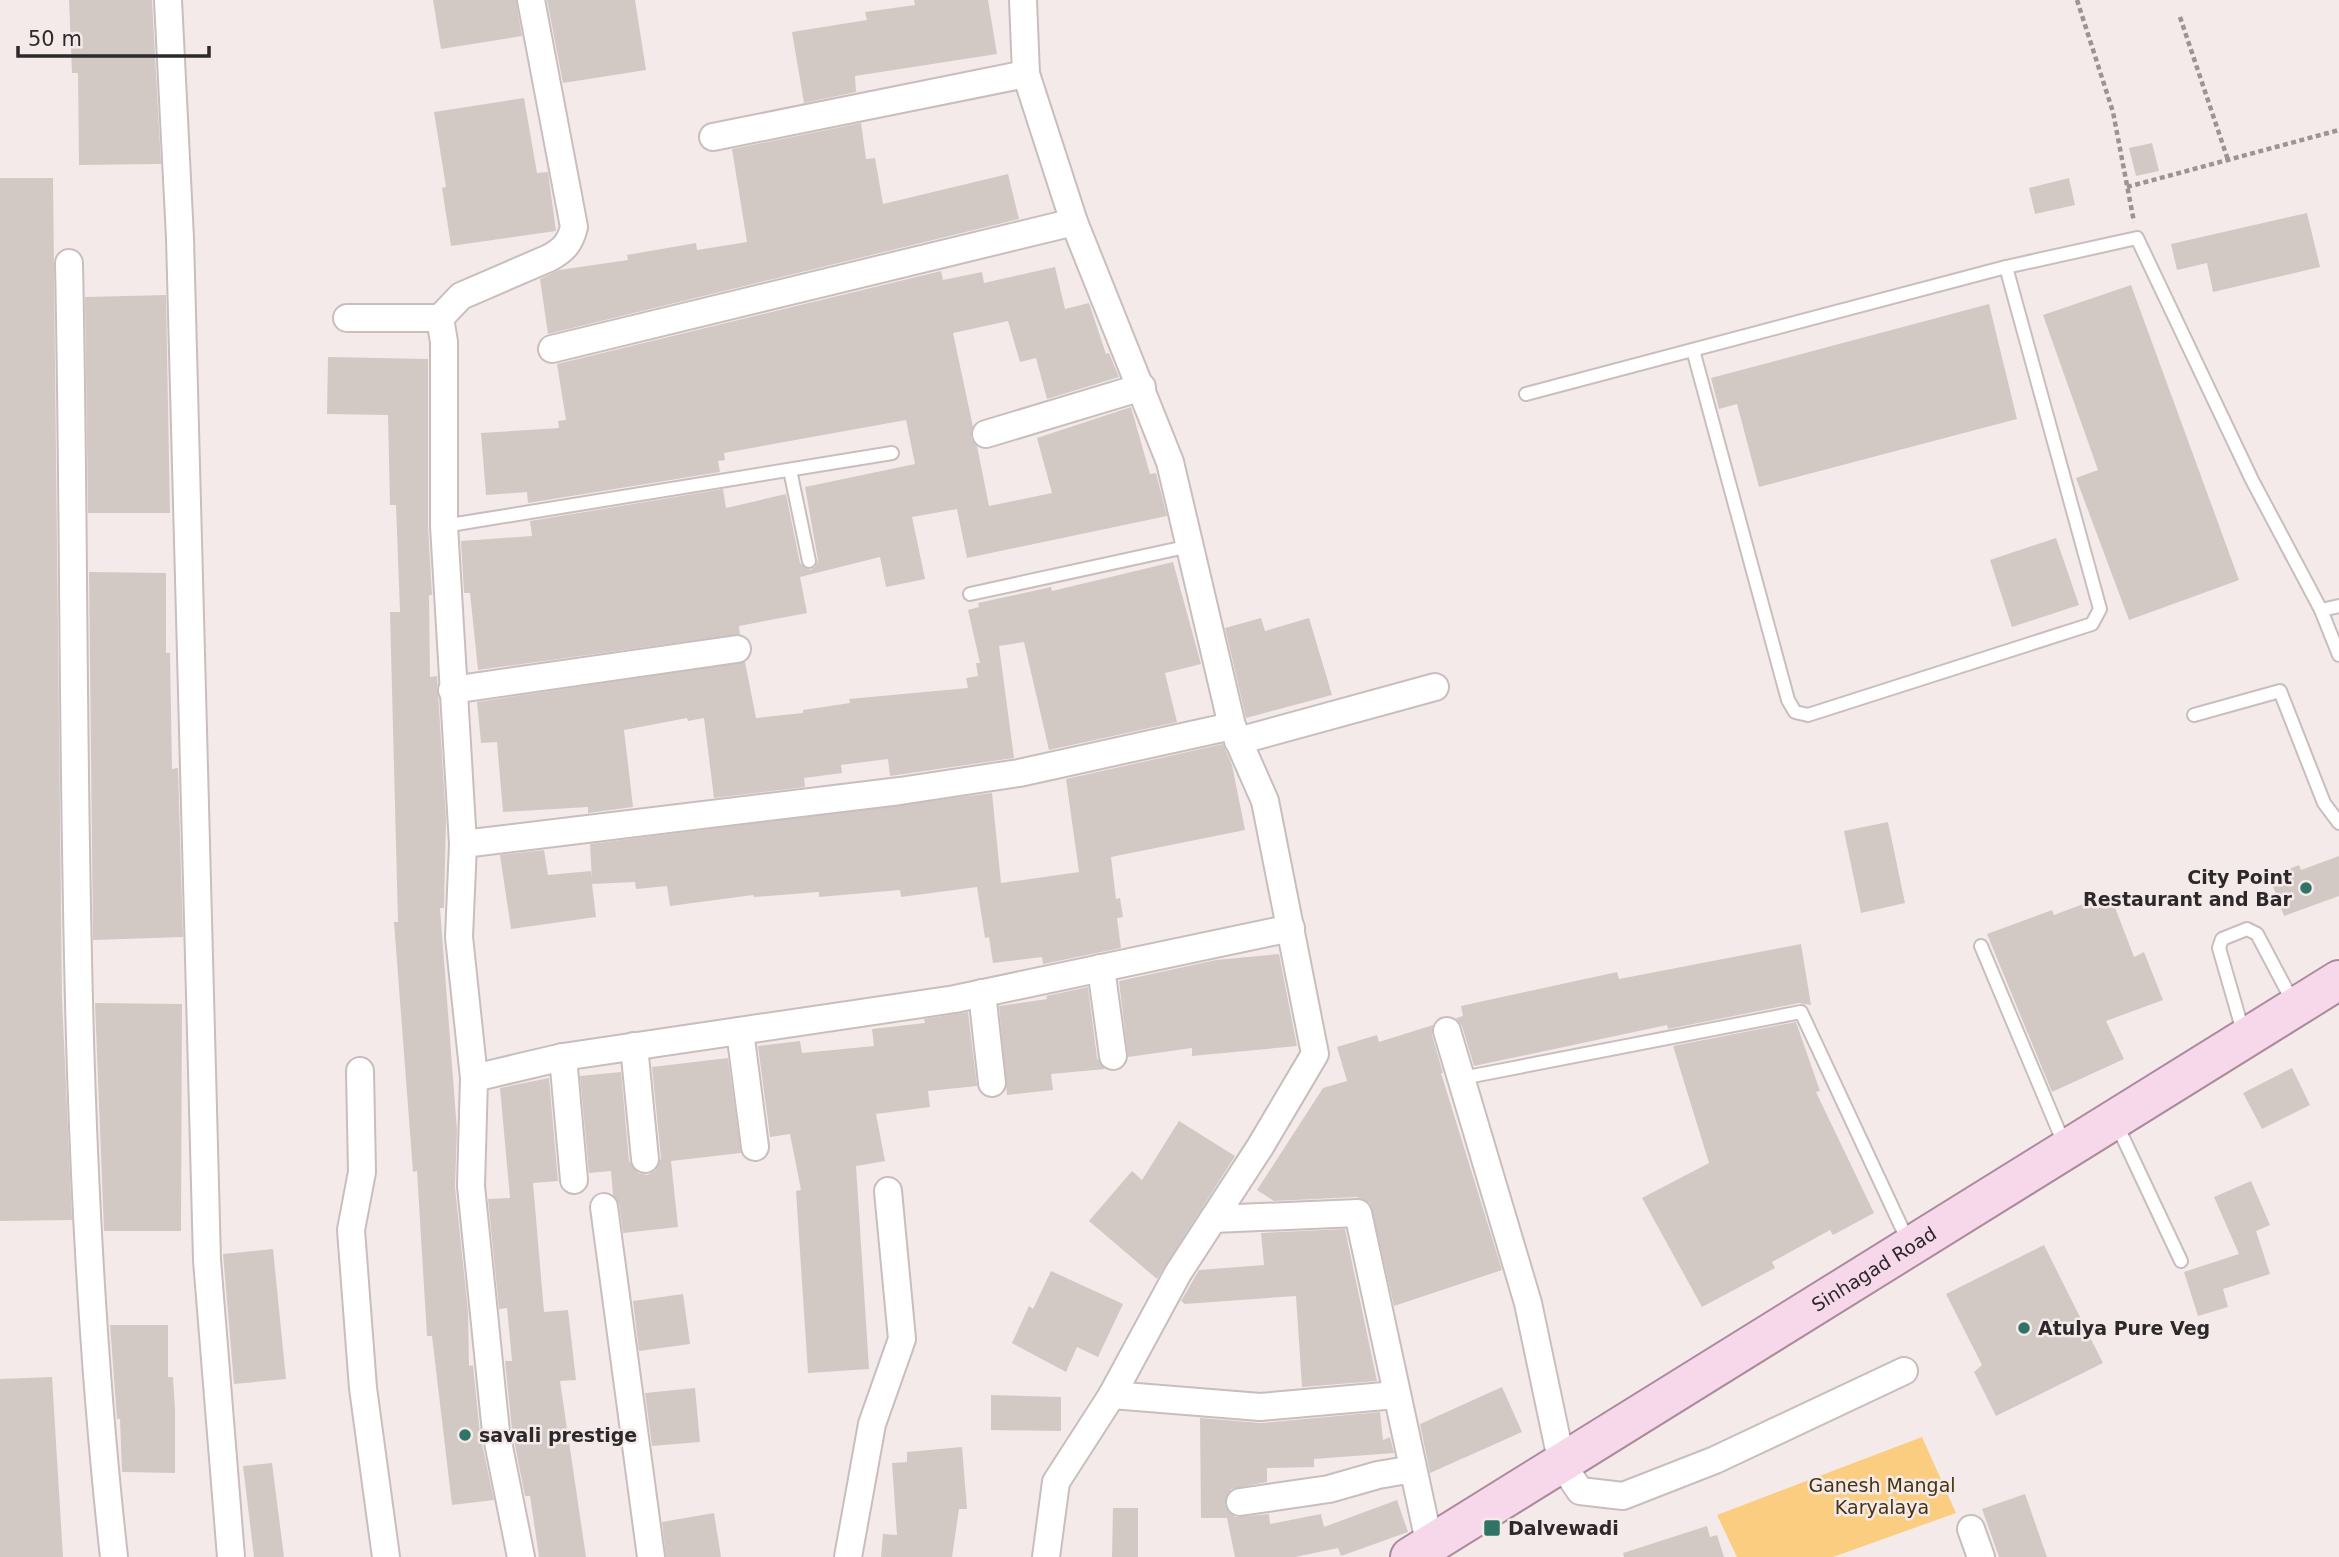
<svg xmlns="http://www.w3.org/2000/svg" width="2339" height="1557" viewBox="0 0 2339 1557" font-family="'DejaVu Sans',sans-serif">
<rect width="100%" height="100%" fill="#f5eaea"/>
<polygon fill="#facd81" points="1922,1437 1956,1513 1833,1557 1737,1557 1717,1515"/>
<g fill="#d2c9c5">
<polygon points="69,0 152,0 161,164 79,165 78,73 72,73"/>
<polygon points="433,0 516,0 522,36 441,49"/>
<polygon points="547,0 635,0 646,70 563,83"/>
<polygon points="914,0 988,0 997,54 855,76 856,92 804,103 792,32 867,20 865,12 915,5"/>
<polygon points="524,98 537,173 548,172 556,231 451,246 442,188 446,187 434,112"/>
<polygon points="861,123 866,159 875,158 883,204 1008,174 1019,219 548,334 540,279 559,270 628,260 627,255 696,243 697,250 747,242 732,149"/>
<polygon points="2152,143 2159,171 2136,176 2129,148"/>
<polygon points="0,178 53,178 62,998 72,1220 0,1221"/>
<polygon points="2069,178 2075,205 2035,214 2029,188"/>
<polygon points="2307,213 2320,267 2213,292 2207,263 2177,270 2171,244"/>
<polygon points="1055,267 1065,309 1089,303 1106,354 1109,353 1119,377 1047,399 1036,358 1020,362 1008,321 953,333 973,427 971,438 977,446 989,506 1052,493 1037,438 1131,407 1150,474 1156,473 1167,516 967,558 957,509 912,517 925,579 886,587 880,557 800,577 807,613 739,626 740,634 478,670 470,593 464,593 461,541 532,536 530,521 723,489 726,508 786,494 800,563 810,570 815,567 818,560 805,487 915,464 906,420 724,453 725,460 718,461 720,472 528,503 527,492 486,495 481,433 559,428 558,421 566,420 557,364 941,271 943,280 982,272 984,283"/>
<polygon points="2131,285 2239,580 2129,620 2076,478 2098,470 2043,315"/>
<polygon points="166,295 170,513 88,513 85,297"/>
<polygon points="1989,304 2017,419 1759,487 1737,404 1719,409 1711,378"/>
<polygon points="328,357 428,359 428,526 432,595 429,595 430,677 437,676 446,819 444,908 440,908 457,1130 455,1187 468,1311 469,1366 473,1365 480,1434 494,1500 452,1505 432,1336 427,1336 417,1171 413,1172 394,922 398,922 390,612 400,612 396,505 390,505 388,415 327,414"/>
<polygon points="2056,538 2079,605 2012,627 1990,560"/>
<polygon points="1173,562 1201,664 1165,673 1177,722 1049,750 1024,642 999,646 1014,758 890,776 888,759 841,765 842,773 804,778 805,787 714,798 704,718 688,721 687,718 624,730 633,807 588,813 588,807 503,812 497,742 481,743 477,702 745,662 756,718 803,713 803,710 850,703 849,699 968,688 966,678 978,676 976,663 980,663 968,610 979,607 978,603 1051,587 1052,591"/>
<polygon points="89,572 166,573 166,653 170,653 172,769 178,768 183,937 93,940"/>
<polygon points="1261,618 1265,631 1309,618 1332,695 1246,718 1225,628"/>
<polygon points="1223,744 1232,765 1245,830 1111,857 1116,899 1120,898 1123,917 1117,918 1121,948 1043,964 1042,957 993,963 989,937 985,938 977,887 901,897 900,890 819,897 819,892 754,897 753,895 670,906 667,886 636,889 635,882 592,884 596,917 511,929 500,855 544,850 548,875 591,871 592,880 590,844 992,793 1001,883 1079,872 1066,779"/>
<polygon points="1888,822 1905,903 1861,913 1844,831"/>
<polygon points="2339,856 2339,896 2284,916 2271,881 2276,880 2274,875 2299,865 2301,870"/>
<polygon points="2110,894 2134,957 2144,952 2163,1000 2106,1021 2124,1059 2052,1092 1987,934 2052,910 2054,915"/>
<polygon points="1801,944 1811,1005 1799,1003 1668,1029 1667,1025 1474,1066 1462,1026 1456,1018 1463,1016 1461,1006 1617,972 1619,979"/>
<polygon points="1279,954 1297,1046 1192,1056 1192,1048 1128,1057 1119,981 1216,960"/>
<polygon points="1088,987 1097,1058 1105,1069 1051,1074 1053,1090 1007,1095 999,1006 1047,999 1046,996"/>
<polygon points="95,1003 182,1004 181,1231 104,1231"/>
<polygon points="968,1012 977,1086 928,1091 930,1107 876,1114 885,1161 856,1166 869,1369 808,1373 796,1191 801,1190 790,1134 770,1137 758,1046 800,1041 802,1053 874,1046 872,1029 925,1023 924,1019"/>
<polygon points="1796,1022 1820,1091 1816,1092 1874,1213 1833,1235 1830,1230 1772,1262 1775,1268 1702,1307 1642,1198 1709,1163 1673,1046"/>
<polygon points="1433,1025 1432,1035 1443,1073 1441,1073 1502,1270 1394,1306 1370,1203 1357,1197 1274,1201 1257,1190 1323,1088 1347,1081 1337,1047 1377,1035 1379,1042"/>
<polygon points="728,1058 741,1153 671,1161 678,1227 623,1233 619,1204 613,1195 611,1171 589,1173 580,1076 621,1072 629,1161 638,1173 647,1175 655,1171 661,1158 652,1067"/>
<polygon points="2292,1068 2310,1105 2262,1129 2243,1093"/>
<polygon points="549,1078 558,1181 533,1183 544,1312 568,1310 576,1380 560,1381 586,1557 539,1557 530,1496 525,1496 512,1430 505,1361 512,1361 507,1308 499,1309 488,1199 510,1198 500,1088"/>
<polygon points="1179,1121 1235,1156 1157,1279 1089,1221 1132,1171 1142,1180"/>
<polygon points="2251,1181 2270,1225 2256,1231 2270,1274 2223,1289 2228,1307 2198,1316 2184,1272 2239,1254 2214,1197"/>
<polygon points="1345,1229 1377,1381 1302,1387 1296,1296 1185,1304 1181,1301 1199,1270 1264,1265 1261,1233"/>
<polygon points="2044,1245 2103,1363 1996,1416 1974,1372 1982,1365 1946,1294"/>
<polygon points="273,1249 286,1379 234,1384 223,1254"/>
<polygon points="1051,1271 1123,1304 1098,1357 1077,1347 1066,1372 1012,1343 1029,1306 1033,1309"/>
<polygon points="683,1294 690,1344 639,1351 633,1301"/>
<polygon points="110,1325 168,1325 168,1377 173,1377 175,1409 175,1473 122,1472 120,1419 117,1419"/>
<polygon points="52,1377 63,1557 0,1557 0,1379"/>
<polygon points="1502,1387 1522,1432 1430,1473 1420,1424"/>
<polygon points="695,1388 700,1442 652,1446 645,1393"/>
<polygon points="991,1395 1061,1397 1061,1431 991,1430"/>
<polygon points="1380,1412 1383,1440 1390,1437 1394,1453 1314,1459 1314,1467 1267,1468 1267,1482 1231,1489 1225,1505 1235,1517 1269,1514 1270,1524 1321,1514 1324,1527 1397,1500 1408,1532 1341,1556 1338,1548 1295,1557 1235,1557 1227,1518 1201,1518 1200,1418 1261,1423"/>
<polygon points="962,1447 967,1509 959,1509 952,1557 881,1557 883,1534 897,1535 892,1463 907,1462 907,1452"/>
<polygon points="272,1463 284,1557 254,1557 243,1466"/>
<polygon points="2025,1494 2047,1557 1999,1557 1982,1509"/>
<polygon points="1113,1508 1138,1508 1138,1557 1112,1557"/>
<polygon points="714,1513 721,1557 666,1557 662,1522"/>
<polygon points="1707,1526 1710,1537 1717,1535 1724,1557 1624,1557 1623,1553"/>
</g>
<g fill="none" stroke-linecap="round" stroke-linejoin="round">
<defs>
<g id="lane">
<polyline points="1693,350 1788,700 1795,712 1808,715 2092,624 2100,609 2006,267"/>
<polyline points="1526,394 2006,267 2137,238 2252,480 2321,610 2339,606"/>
<polyline points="790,470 809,561"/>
<polyline points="444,526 892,453"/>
<polyline points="970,594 1190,546"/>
<polyline points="2321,610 2339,655"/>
<polyline points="2194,715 2280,691 2324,803 2339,823"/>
<polyline points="1981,946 2065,1146"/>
<polyline points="2244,1035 2219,948 2222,939 2247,929 2257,934 2294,1004"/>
<polyline points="1462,1078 1801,1012 1908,1241"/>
<polyline points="2116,1123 2181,1261"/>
</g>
<g id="street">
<polyline points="168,0 180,238 207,1260 231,1557"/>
<polyline points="1023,0 1026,74 1074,222 1170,462 1232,726 1265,801 1315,1054 1260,1147 1178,1273 1112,1395 1056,1482 1046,1557"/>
<polyline points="713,137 1026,74"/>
<path d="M69,263c9,432 -3,865 45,1294"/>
<polyline points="347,318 440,318 444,342 444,526 463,844"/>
<path d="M440,318l21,-22 88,-38c15,-8 21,-15 25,-31l-43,-227"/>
<polyline points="552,349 1074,222"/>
<polyline points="986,434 1142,387"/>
<polyline points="452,690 737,649"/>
<polyline points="1238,741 1435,687"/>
<polyline points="1101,968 1113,1056"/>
<polyline points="982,993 992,1083"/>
<polyline points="740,1031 755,1147"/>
<polyline points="1447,1031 1528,1303 1562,1464 1580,1491 1623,1496 1715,1460 1904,1371"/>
<polyline points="634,1046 645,1159"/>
<polyline points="563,1057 574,1180"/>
<polyline points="360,1071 362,1172 351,1230 363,1388 386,1557"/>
<polyline points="474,1078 563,1057 955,999 1291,928"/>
<polyline points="604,1207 651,1557"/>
<polyline points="1213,1219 1358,1213 1430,1546"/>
<polyline points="1112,1395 1260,1407 1396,1395"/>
<polyline points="1240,1502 1329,1489 1378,1475 1413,1469"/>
<polyline points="1971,1529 1981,1557"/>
<polyline points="521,1557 496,1432 471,1186 474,1078 459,937 463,844 900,791 1019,773 1232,726"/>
<polyline points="848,1557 872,1424 902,1339 888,1191"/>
</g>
<g id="primary">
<path id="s1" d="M1410,1557l929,-577"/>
</g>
</defs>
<use href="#lane" stroke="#c8bebe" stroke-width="16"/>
<use href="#street" stroke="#c8bebe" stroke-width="30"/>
<use href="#primary" stroke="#ac8a9e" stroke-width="42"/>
<g stroke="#9b9394" stroke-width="4.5" stroke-dasharray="5 3.5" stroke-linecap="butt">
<polyline points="2077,0 2113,112 2134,222"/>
<polyline points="2180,17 2228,160"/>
<polyline points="2127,187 2339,130"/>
</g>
<use href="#lane" stroke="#fff" stroke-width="12"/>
<use href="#street" stroke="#fff" stroke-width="26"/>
<use href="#primary" stroke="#f7d8ea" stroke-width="38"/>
</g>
<g fill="#317466" stroke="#f5eaea" stroke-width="2.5">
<circle cx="2306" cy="888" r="7"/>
<circle cx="2024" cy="1328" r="7"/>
<circle cx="465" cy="1435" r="7"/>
<rect x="1483" y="1519" width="18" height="18" rx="3.5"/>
</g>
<g text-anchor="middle" stroke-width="5" stroke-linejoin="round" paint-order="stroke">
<g font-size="19" font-weight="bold" fill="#2d292a" stroke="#f5eaea" text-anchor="start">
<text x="2292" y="884" text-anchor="end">City Point<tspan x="2292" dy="22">Restaurant and Bar</tspan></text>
<text x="2038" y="1335">Atulya Pure Veg</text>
<text x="479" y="1442">savali prestige</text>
<text x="1508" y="1535">Dalvewadi</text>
</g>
<g font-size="19" fill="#2d292a" stroke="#f5eaea">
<text dy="7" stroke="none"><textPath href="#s1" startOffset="546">Sinhagad Road</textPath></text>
</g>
<g font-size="19" fill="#47340f" stroke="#f5eaea">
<text x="1882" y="1492">Ganesh Mangal<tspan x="1882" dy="22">Karyalaya</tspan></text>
</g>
</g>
<path d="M18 46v10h191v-10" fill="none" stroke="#2d292a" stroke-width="3.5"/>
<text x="28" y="46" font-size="21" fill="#2d292a" stroke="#f5eaea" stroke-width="5" paint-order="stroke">50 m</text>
</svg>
